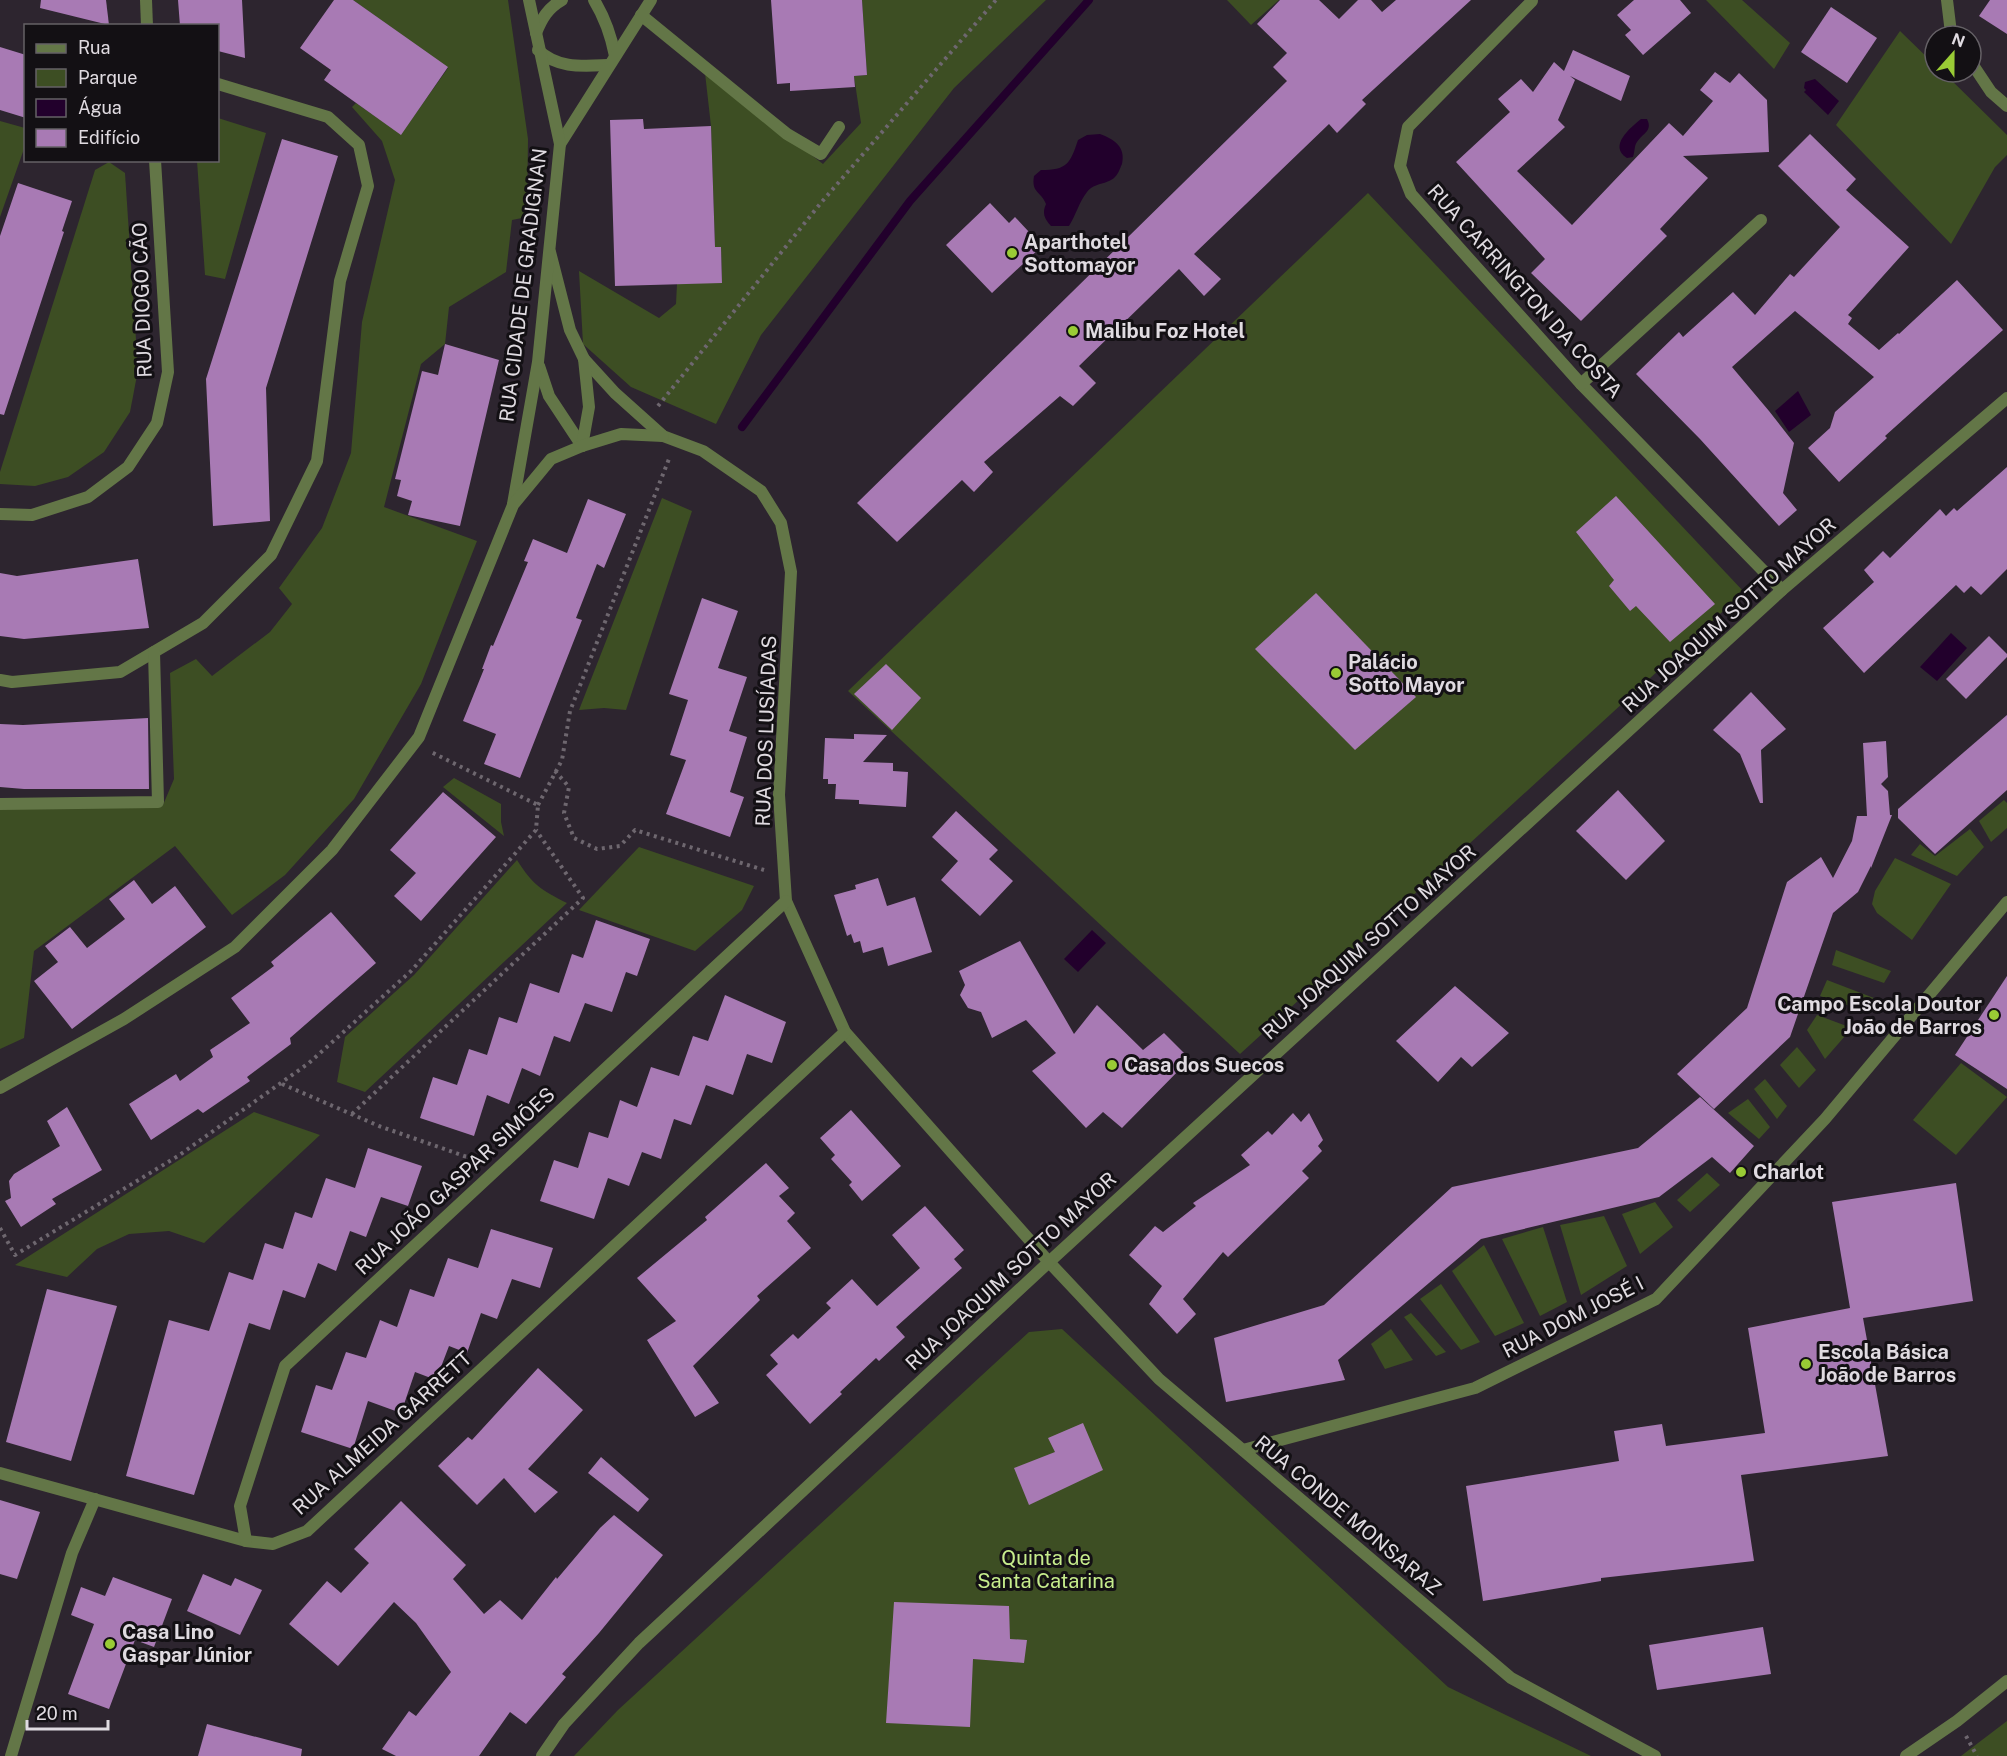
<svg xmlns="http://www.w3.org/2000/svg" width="2007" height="1756" viewBox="0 0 2007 1756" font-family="'Public Sans',sans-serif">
<rect width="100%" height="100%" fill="#2d252f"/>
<g fill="#3d4e23">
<polygon points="353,0 508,0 528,139 527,217 512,220 506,272 449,307 445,344 421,364 384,507 477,541 421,684 354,799 285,875 232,915 175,846 34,951 24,1038 0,1049 0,809 163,805 174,779 170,673 196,659 212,676 270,632 292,604 279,588 322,528 351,453 362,322 395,180 382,141 352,107 356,103 401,134 448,68"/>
<polygon points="862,0 1046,0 954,88 761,335 716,424 631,387 583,344 579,271 659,318 676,304 677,284 722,282 721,247 715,247 711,126 705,73 823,164 861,123 854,76 867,75"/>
<polygon points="1227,0 1279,0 1251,25"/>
<polygon points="1706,0 1742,0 1790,43 1774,69"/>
<polygon points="1900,31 1935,65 1935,72 1943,72 2007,135 2007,155 1995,167 1951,244 1836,125"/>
<polygon points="218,118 266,133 225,279 205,275 197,161 218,160"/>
<polygon points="0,121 25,128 25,146 0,217"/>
<polygon points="109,162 125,173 138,370 130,412 104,452 68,477 35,486 0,484 0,472 95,170"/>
<polygon points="1368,193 1744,592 1240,1054 848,691"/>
<polygon points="662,498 692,511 626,710 604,708 579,710"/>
<polygon points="454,778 501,804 501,822 504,836 443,787"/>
<polygon points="2004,800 2007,803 2007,828 1991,842 1979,821"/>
<polygon points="1970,829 1984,847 1957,876 1911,855 1920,844 1935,856"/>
<polygon points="639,847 754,886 742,910 695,951 579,910"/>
<polygon points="1895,858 1951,884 1912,940 1877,913 1872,904 1875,891"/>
<path d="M517,860c16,25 24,30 50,43l-202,189 -28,-10 8,-45 69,-62z"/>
<polygon points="1836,950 1891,971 1884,983 1832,965"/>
<polygon points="1827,980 1874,998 1864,1011 1820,996"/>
<polygon points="1817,1015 1852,1028 1825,1059 1807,1030"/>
<polygon points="1797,1047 1816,1070 1799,1088 1780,1065"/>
<polygon points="1961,1063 2007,1097 1956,1155 1913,1120"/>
<polygon points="1765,1079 1787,1106 1777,1119 1754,1089"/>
<polygon points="1748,1099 1770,1127 1759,1139 1728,1113"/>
<polygon points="254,1112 320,1135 204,1243 169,1231 129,1234 97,1249 67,1277 15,1265"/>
<polygon points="1707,1173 1720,1185 1690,1212 1677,1200"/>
<polygon points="1655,1202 1673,1227 1640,1254 1622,1214"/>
<polygon points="1604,1216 1627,1266 1581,1295 1560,1225"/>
<polygon points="1543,1227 1567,1302 1540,1316 1502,1239"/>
<polygon points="1484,1245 1524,1323 1495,1336 1452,1271"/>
<polygon points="1441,1284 1480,1342 1461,1350 1420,1299"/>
<polygon points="1411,1313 1446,1352 1436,1356 1404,1317"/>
<polygon points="1062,1329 1448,1687 1591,1756 574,1756 618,1710 1029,1332"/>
<polygon points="1391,1329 1413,1360 1385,1369 1371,1344"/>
<polygon points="2007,1721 2007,1756 1961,1756"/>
</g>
<g fill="#22002c">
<polygon points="1815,79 1839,101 1828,115 1804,92 1806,90 1804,88 1805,82"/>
<path d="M1641,119h6c6,12 -4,14 -10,23 -3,4 -2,10 -4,15l-6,1c-19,-12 3,-30 14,-39z"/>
<path d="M1100,134c14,5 26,13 22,30 -2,4 -3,9 -7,13 -8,8 -20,5 -28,15 -8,10 -11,23 -18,34h-18c-7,-8 -9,-13 -5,-22 -5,-13 -15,-11 -12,-28l7,-6c26,0 29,-6 37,-30l9,-5z"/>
<polygon points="1798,391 1811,415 1789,432 1775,411"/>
<polygon points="1951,633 1967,648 1937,681 1920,667"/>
<polygon points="1092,930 1106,943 1078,972 1064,959"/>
</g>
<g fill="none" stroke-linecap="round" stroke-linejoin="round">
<polyline stroke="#22002c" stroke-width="8" points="742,427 910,201 1089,0"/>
</g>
<g fill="#a87ab4">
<polygon points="41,0 106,0 109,25 40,8"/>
<polygon points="178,0 242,0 245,58 218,51 218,26 180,26"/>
<polygon points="334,0 353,0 448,67 401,135 324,80 331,70 300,48"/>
<polygon points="771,0 862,0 867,75 854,76 855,87 790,91 790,83 777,84"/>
<polygon points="1280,0 1319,0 1339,19 1358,0 1371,0 1382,12 1396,0 1471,0 1362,100 1366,104 1337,133 1329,124 1194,254 1221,279 1204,296 1179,269 1079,366 1096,383 1073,406 1060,396 984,462 993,472 974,492 962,480 897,542 857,503 1287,81 1273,67 1287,53 1257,24"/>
<polygon points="1634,0 1680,0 1691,13 1643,55 1625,35 1631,30 1617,15"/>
<polygon points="1990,0 2007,0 2007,34 1979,16"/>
<polygon points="1831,7 1877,38 1847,83 1801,52"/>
<polygon points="0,47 26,55 26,118 0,110"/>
<polygon points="1573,50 1630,76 1621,101 1570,76 1575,80 1558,120 1565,127 1517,171 1572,225 1669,123 1683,136 1713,101 1700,90 1715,72 1730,83 1739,73 1767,100 1769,152 1683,156 1708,178 1660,229 1667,236 1581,321 1531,273 1545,259 1456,162 1510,112 1498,99 1521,79 1533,92 1554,62 1564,71"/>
<polygon points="643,119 644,129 711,126 715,247 721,247 722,283 615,286 610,120"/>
<polygon points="1810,134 1856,179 1846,190 1909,247 1848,315 1852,318 1848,324 1879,350 1898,333 1899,334 1957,280 2003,330 1885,436 1887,438 1839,482 1808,448 1830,428 1835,412 1874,377 1795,311 1732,367 1769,411 1794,443 1783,493 1797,510 1779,526 1700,439 1636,374 1679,332 1683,337 1733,292 1755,315 1790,274 1794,277 1840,227 1778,166"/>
<polygon points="282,139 338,156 266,388 270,521 213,526 206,379"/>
<polygon points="18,183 72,201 62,231 64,232 4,415 0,414 0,236"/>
<polygon points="990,203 1009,223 1015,217 1042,246 992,293 946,245"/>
<polygon points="445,344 499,360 460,526 408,515 412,501 397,496 401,480 395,479 422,371 438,375"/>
<polygon points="2007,467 2007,569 1981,595 1971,586 1964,593 1956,585 1864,673 1823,628 1874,582 1864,570 1883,551 1890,558 1940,509 1946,516 1954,508 1957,511"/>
<polygon points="1616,496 1715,604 1670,642 1636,606 1630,611 1609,586 1614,580 1576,532"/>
<polygon points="588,499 626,514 604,568 597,564 576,618 582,620 520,778 484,764 496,734 463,721 484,669 482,669 491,645 493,646 528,562 524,561 533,539 567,553"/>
<polygon points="138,559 149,628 24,639 0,636 0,573 17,576"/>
<polygon points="1316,593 1416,697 1355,750 1255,649"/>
<polygon points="702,598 738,611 718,668 747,677 729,731 747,737 730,792 744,797 730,837 666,814 686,760 670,755 688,700 669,694"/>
<polygon points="1989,636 2007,654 2007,657 1966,699 1946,679"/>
<polygon points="886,664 921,698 892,730 854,694"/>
<polygon points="1751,692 1786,729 1761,750 1763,803 1760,803 1740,754 1713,730"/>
<polygon points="2007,715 2007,790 1935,854 1898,818 1898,809"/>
<polygon points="148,718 149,789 24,789 0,787 0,724 23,725"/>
<polygon points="854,734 887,735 863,762 893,763 893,771 908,772 906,807 859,804 859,800 835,799 836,784 828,784 828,779 823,779 825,738 854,739"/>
<polygon points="1886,741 1888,777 1881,784 1888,791 1890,815 1892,815 1871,868 1871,866 1858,892 1833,913 1790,1037 1714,1109 1677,1074 1747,1008 1787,882 1821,857 1833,878 1852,841 1857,816 1867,816 1863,743"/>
<polygon points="1618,790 1665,841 1626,880 1576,831"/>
<polygon points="443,792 496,837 421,921 394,896 416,873 390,850"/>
<polygon points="956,811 998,850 989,859 1013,881 980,916 941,880 958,861 932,837"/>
<polygon points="878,878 887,906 915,897 932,952 888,966 883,947 863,953 860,941 854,943 851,934 847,936 834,895 856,889 855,885"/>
<polygon points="134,880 152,904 175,886 206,927 72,1029 34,981 58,962 45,946 70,927 87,948 125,919 109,899"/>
<polygon points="331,912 376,963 290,1038 291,1044 247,1077 250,1081 203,1113 198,1109 151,1140 129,1104 176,1074 180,1081 213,1057 210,1050 250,1023 231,998 274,966 271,962"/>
<polygon points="596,920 650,939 637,976 626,972 612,1012 585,1003 570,1042 554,1036 540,1076 522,1068 509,1104 487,1095 474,1136 420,1118 433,1077 457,1085 469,1049 487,1055 499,1017 517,1023 530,983 559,993 572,954 583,958"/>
<polygon points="1020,941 1074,1034 1097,1005 1143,1050 1164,1033 1190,1059 1122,1128 1103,1112 1086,1128 1032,1071 1056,1053 1026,1020 992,1038 981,1012 968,1008 960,995 965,985 959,971"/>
<polygon points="2007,976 2007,1089 1955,1055"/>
<polygon points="1455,986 1509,1033 1472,1067 1461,1057 1438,1082 1396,1041"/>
<polygon points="725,995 786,1022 772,1063 747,1054 733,1095 706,1085 691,1125 674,1119 661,1159 642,1152 629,1186 608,1178 594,1219 540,1201 554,1160 578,1168 589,1132 608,1138 620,1100 637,1107 651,1067 679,1076 693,1036 708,1041"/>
<polygon points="1700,1097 1754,1146 1730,1173 1712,1157 1659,1197 1481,1239 1338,1360 1345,1380 1226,1402 1214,1338 1324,1305 1452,1187 1638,1148"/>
<polygon points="67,1107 102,1170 52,1199 56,1204 21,1227 5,1201 11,1198 9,1181 14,1174 60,1146 47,1121"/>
<polygon points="851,1110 901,1166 862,1201 849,1185 852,1182 831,1159 835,1155 820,1138"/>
<polygon points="1293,1113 1301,1122 1309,1113 1323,1140 1318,1146 1322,1151 1302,1171 1309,1178 1228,1257 1223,1252 1183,1299 1196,1314 1177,1334 1149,1304 1162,1286 1129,1255 1155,1226 1163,1232 1196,1206 1193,1203 1250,1165 1241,1155 1268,1131 1272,1135"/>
<polygon points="368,1148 422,1166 408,1206 381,1197 366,1237 350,1231 336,1271 318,1263 305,1298 283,1290 270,1330 249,1323 194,1495 126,1476 169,1320 209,1331 229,1272 253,1280 265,1243 283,1249 295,1212 312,1218 326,1178 355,1188"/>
<polygon points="766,1163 789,1188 779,1196 795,1213 787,1221 811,1248 757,1296 760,1300 693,1366 719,1403 695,1417 647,1340 676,1321 637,1278 707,1220 705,1217"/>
<polygon points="1956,1183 1973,1301 1863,1318 1888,1456 1741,1475 1754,1561 1601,1578 1601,1581 1483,1601 1466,1486 1619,1461 1614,1431 1662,1424 1666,1446 1765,1433 1748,1328 1850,1308 1832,1202"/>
<polygon points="925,1206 964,1250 954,1259 962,1268 896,1327 905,1337 879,1361 876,1358 840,1392 842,1394 810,1424 766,1375 778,1364 770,1355 793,1334 798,1339 831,1308 826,1303 852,1279 877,1306 920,1268 892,1235"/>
<polygon points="491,1229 553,1248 540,1288 512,1279 497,1319 481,1313 467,1353 449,1346 436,1380 415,1372 401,1413 368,1401 353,1449 301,1432 316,1385 332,1390 346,1352 366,1358 380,1320 397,1327 410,1289 434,1297 448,1258 478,1268"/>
<polygon points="47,1289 117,1306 71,1461 6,1442"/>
<polygon points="538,1368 583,1410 528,1469 558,1492 535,1513 504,1478 477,1505 438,1466 468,1437 472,1440"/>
<polygon points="1083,1423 1103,1470 1029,1505 1014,1468 1055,1452 1048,1438"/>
<polygon points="601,1457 649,1499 638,1512 588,1473"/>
<polygon points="0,1500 40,1512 17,1579 0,1574"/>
<polygon points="401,1501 466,1565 453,1579 484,1614 500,1600 522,1620 556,1577 557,1579 600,1528 614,1515 663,1555 599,1633 562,1674 566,1677 526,1724 510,1712 479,1756 396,1756 382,1749 409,1711 416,1716 451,1672 416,1623 394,1602 338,1666 289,1624 327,1581 341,1593 369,1563 354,1549"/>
<polygon points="203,1574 231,1586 235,1578 262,1590 240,1635 187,1611"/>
<polygon points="113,1577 172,1599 154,1647 135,1640 109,1709 68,1694 94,1624 71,1615 81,1587 105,1596"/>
<polygon points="894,1602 1009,1606 1010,1639 1027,1640 1024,1663 973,1659 970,1727 886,1723"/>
<polygon points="1763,1627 1771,1674 1657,1690 1649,1645"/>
<polygon points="207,1724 302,1749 301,1756 198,1756"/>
</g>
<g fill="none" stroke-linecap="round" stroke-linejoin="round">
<g stroke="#6e676f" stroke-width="4" stroke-dasharray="3 4.5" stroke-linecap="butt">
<polyline points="658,406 820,204 996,0"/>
<polyline points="555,771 569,787 564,813 574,838 597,849 620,846 635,830 764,870"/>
<polyline points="538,805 562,760 570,711 669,459"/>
<polyline points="282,1084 379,1126 464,1156 479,1159"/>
<polyline points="352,1114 583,898 536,830"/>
<polyline points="0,1228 15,1255 178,1156 309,1063 411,971 536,830 538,805 431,752"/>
<polyline points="1966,1736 1977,1756"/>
</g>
<polyline stroke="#637647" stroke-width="12" points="641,15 787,134 821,154 839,127"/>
<g stroke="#637647" stroke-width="12">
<polyline points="146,0 147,26"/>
<path d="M594,0c11,18 17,35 21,56"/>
<polyline points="1947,0 1951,33 1953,36"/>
<polyline points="1532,1 1408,127 1400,166 1411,194 1581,384 1782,590"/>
<path d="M536,33c6,-15 12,-25 26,-33"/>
<path d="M538,50c20,19 45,16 70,15"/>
<polyline points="1971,62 1991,92 2007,106"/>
<polyline points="560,144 651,0"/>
<polyline points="550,252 570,330 584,359 615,393 663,436 703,451 761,491 781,523 791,572 779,795 786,901 845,1032 1049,1262 1159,1379 1511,1678 1655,1756"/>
<polyline points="539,366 549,396 582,446"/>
<polyline points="1581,384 1761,220"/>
<polyline points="582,446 589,407 584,359"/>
<polyline points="513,504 538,362 560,144 529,0"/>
<polyline points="0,514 32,515 88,497 128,467 157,423 168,372 155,160"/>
<polyline points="0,680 12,682 120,672 203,623 271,555 317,461 340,281 368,186 359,145 328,117 218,84"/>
<polyline points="0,804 158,802 154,652"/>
<polyline points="0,1088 124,1019 235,947 332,850 419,737 513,505 551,459 582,446 621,434 663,436"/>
<polyline points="1243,1450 1475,1388 1656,1299 1825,1119 2007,902"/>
<polyline points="0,1473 246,1541 273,1544 307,1531 845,1032"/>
<polyline points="246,1541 240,1506 285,1366 786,901"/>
<polyline points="11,1756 72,1553 95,1499"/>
<polyline points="542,1756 564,1724 639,1643 1049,1262 1782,590 2007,398"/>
</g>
<polyline stroke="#637647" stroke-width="12" points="1906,1756 1957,1721 2007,1681"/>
</g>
<g fill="#99cb35" stroke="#131014" stroke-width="2">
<circle cx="1012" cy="253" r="6"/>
<circle cx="1073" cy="331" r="6"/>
<circle cx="1336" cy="673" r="6"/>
<circle cx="1994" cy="1015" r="6"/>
<circle cx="1112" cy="1065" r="6"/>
<circle cx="1741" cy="1172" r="6"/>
<circle cx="1806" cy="1364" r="6"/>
<circle cx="110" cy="1644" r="6"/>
</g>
<g text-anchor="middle" stroke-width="6" stroke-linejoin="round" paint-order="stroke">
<g font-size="20" font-weight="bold" fill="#e0dbe1" stroke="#131014" text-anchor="start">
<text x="1024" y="249">Aparthotel<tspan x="1024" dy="23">Sottomayor</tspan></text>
<text x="1085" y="338">Malibu Foz Hotel</text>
<text x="1348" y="669">Palácio<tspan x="1348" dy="23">Sotto Mayor</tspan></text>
<text x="1982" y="1011" text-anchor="end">Campo Escola Doutor<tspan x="1982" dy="23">João de Barros</tspan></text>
<text x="1124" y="1072">Casa dos Suecos</text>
<text x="1753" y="1179">Charlot</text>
<text x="1818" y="1359">Escola Básica<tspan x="1818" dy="23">João de Barros</tspan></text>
<text x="122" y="1639">Casa Lino<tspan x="122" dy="23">Gaspar Júnior</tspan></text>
</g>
<g font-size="20" fill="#e0dbe1" stroke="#131014">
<text transform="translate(523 285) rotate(-83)" y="7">RUA CIDADE DE GRADIGNAN</text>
<text transform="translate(1525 291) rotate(48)" y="7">RUA CARRINGTON DA COSTA</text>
<text transform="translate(142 300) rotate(-92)" y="7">RUA DIOGO CÃO</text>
<text transform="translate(1729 615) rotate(-42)" y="7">RUA JOAQUIM SOTTO MAYOR</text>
<text transform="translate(766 731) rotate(-88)" y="7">RUA DOS LUSÍADAS</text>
<text transform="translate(1369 942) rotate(-42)" y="7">RUA JOAQUIM SOTTO MAYOR</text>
<text transform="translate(455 1181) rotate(-43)" y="7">RUA JOÃO GASPAR SIMÕES</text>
<text transform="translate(1011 1271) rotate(-43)" y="7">RUA JOAQUIM SOTTO MAYOR</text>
<text transform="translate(1573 1317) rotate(-27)" y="7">RUA DOM JOSÉ I</text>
<text transform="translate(382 1433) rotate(-42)" y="7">RUA ALMEIDA GARRETT</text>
<text transform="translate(1348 1515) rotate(40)" y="7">RUA CONDE MONSARAZ</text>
</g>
<g font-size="20" fill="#c6ec8c" stroke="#131014">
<text x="1046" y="1565">Quinta de<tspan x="1046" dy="23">Santa Catarina</tspan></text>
</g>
</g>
<rect x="24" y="24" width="195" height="138" fill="#131014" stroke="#656166" stroke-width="1.5"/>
<rect x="36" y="44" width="30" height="9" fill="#637647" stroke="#656166" stroke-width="1.5"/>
<text x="78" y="54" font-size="18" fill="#e0dbe1">Rua</text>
<rect x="36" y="69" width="30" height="18" fill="#3d4e23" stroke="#656166" stroke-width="1.5"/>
<text x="78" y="84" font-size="18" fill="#e0dbe1">Parque</text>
<rect x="36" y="99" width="30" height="18" fill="#22002c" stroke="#656166" stroke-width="1.5"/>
<text x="78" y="114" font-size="18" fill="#e0dbe1">Água</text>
<rect x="36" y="129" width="30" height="18" fill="#a87ab4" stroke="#656166" stroke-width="1.5"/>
<text x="78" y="144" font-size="18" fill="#e0dbe1">Edifício</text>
<g transform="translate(1953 54) rotate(21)"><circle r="28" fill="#131014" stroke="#656166" stroke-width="1.5"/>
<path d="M0-4.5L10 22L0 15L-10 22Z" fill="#99cb35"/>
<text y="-9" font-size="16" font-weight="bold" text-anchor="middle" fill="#e0dbe1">N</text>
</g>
<path d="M27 1720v9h81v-9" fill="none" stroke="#e0dbe1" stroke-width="3"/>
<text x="36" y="1720" font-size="18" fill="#e0dbe1" stroke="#131014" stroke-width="4.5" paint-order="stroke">20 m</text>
</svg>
